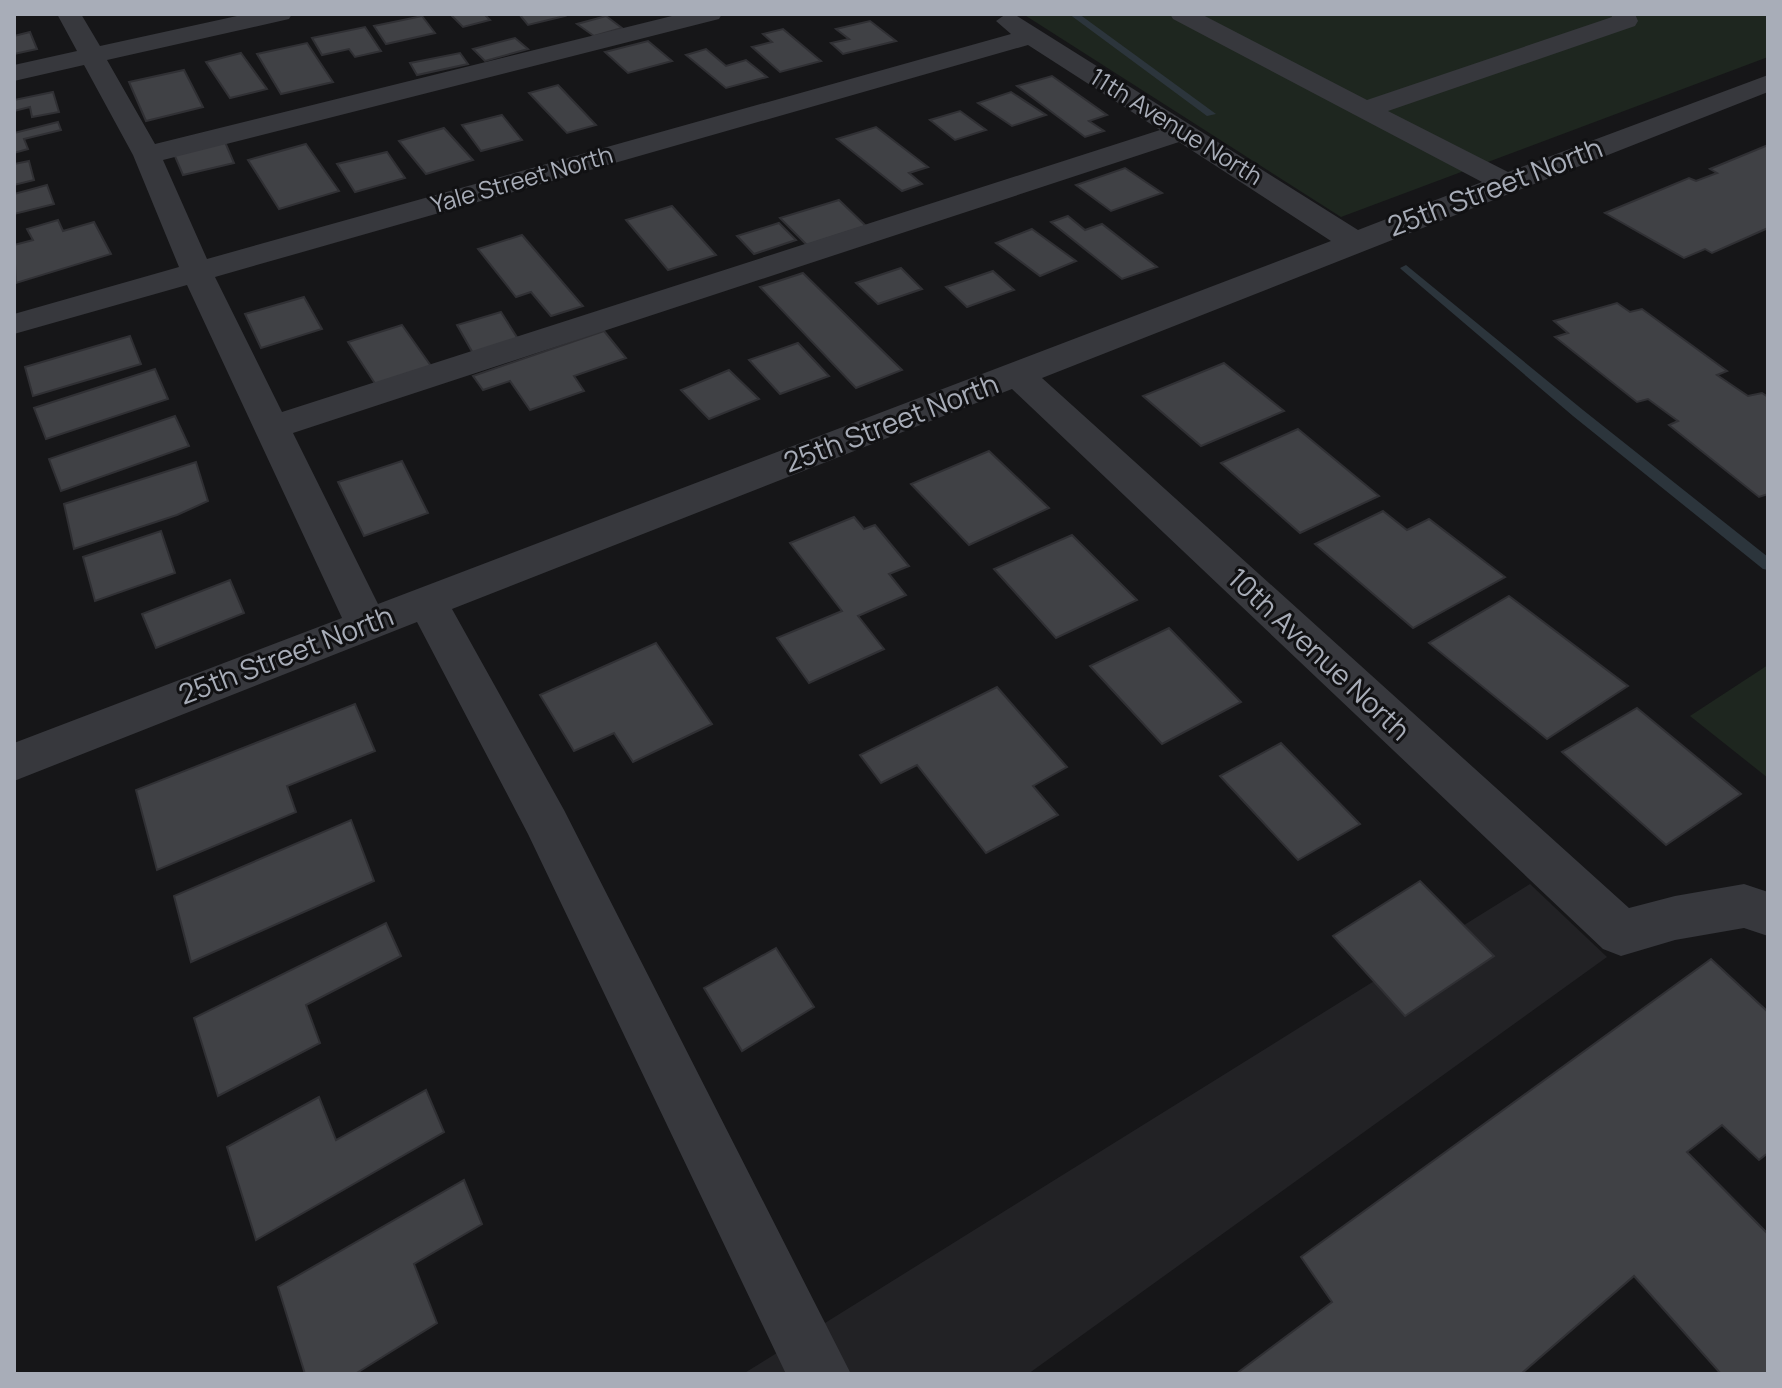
<svg xmlns="http://www.w3.org/2000/svg" width="1782" height="1388" viewBox="0 0 1782 1388" font-family="Manrope,sans-serif">
<rect width="100%" height="100%" fill="#161618"/>
<polygon fill="#222225" points="1530,884 1607,957 1028,1374 743,1374"/>
<g fill="#1e261f">
<polygon points="1023,14 1768,14 1768,57 1341,217"/>
<polygon points="1768,665 1768,778 1690,716"/>
</g>
<g fill="none" stroke-linecap="round" stroke-linejoin="round">
<g fill="#2c353c" fill-rule="evenodd">
<polygon points="1069,14 1079,14 1216,114 1207,116"/>
<polygon points="1406,265 1583,410 1768,557 1768,570 1763,569 1573,416 1402,270 1400,268"/>
</g>
</g>
<g fill="#404145" stroke="#303034" stroke-width="2">
<polygon points="450,14 484,14 490,20 463,27"/>
<polygon points="519,14 563,14 565,16 528,25"/>
<polygon points="422,16 435,33 386,44 374,26"/>
<polygon points="606,16 622,28 594,36 577,24"/>
<polygon points="870,21 896,41 843,54 831,43 849,39 836,29"/>
<polygon points="365,27 381,51 355,57 349,49 322,55 312,38"/>
<polygon points="783,29 821,61 780,72 752,47 772,42 763,34"/>
<polygon points="30,32 37,49 14,54 14,36"/>
<polygon points="515,38 528,49 485,61 473,49"/>
<polygon points="648,41 672,61 628,73 605,52"/>
<polygon points="307,43 333,82 281,94 257,54"/>
<polygon points="706,49 726,66 746,60 767,77 726,88 686,55"/>
<polygon points="241,53 267,89 230,98 206,62"/>
<polygon points="460,53 468,64 417,75 410,63"/>
<polygon points="184,70 203,107 146,121 129,82"/>
<polygon points="1052,76 1107,115 1089,121 1104,131 1085,137 1017,86"/>
<polygon points="558,85 596,125 567,133 529,93"/>
<polygon points="53,92 59,112 32,117 30,107 14,111 14,100"/>
<polygon points="1011,92 1046,115 1012,126 978,103"/>
<polygon points="960,111 986,130 955,140 930,120"/>
<polygon points="502,115 522,140 481,151 462,125"/>
<polygon points="58,122 61,130 24,139 28,149 14,153 14,133"/>
<polygon points="876,127 928,167 909,173 922,184 902,191 837,139"/>
<polygon points="444,128 473,160 426,174 399,141"/>
<polygon points="225,142 234,163 183,175 174,154"/>
<polygon points="306,144 339,191 279,209 248,160"/>
<polygon points="1768,145 1768,228 1712,253 1705,249 1684,258 1605,213 1689,178 1696,181 1717,173 1710,169"/>
<polygon points="387,152 405,178 355,192 337,164"/>
<polygon points="29,161 34,180 14,185 14,164"/>
<polygon points="1125,168 1162,193 1111,211 1076,185"/>
<polygon points="47,185 54,204 14,214 14,194"/>
<polygon points="839,200 866,226 807,245 780,218"/>
<polygon points="672,206 716,255 668,270 626,220"/>
<polygon points="1068,216 1085,230 1102,224 1157,267 1122,279 1051,222"/>
<polygon points="58,220 63,231 94,222 111,254 16,283 14,245 33,240 27,229"/>
<polygon points="779,223 796,240 754,254 737,236"/>
<polygon points="1032,229 1076,261 1040,276 996,243"/>
<polygon points="522,235 583,306 551,316 531,292 516,297 478,249"/>
<polygon points="901,268 922,289 878,304 856,283"/>
<polygon points="993,271 1014,290 967,307 946,287"/>
<polygon points="803,273 902,370 856,388 760,287"/>
<polygon points="304,297 322,329 261,348 245,314"/>
<polygon points="1617,303 1630,312 1642,309 1727,371 1717,375 1748,396 1762,393 1768,397 1768,494 1759,497 1669,425 1678,421 1648,399 1637,402 1555,337 1568,333 1554,321"/>
<polygon points="501,312 520,342 474,355 457,325"/>
<polygon points="402,325 431,366 376,385 348,342"/>
<polygon points="604,331 626,358 574,376 584,391 530,410 510,381 483,390 473,376"/>
<polygon points="130,336 141,364 33,396 25,367"/>
<polygon points="798,343 829,376 780,394 749,360"/>
<polygon points="1224,363 1284,411 1201,446 1143,396"/>
<polygon points="155,369 168,399 46,439 34,408"/>
<polygon points="729,370 759,399 709,419 681,390"/>
<polygon points="175,416 189,446 61,491 49,459"/>
<polygon points="1298,429 1379,496 1300,533 1221,463"/>
<polygon points="989,451 1049,508 969,545 911,484"/>
<polygon points="402,461 428,513 364,536 338,482"/>
<polygon points="196,462 208,501 177,515 74,549 64,504"/>
<polygon points="1383,511 1407,530 1429,519 1505,577 1413,628 1315,544"/>
<polygon points="854,517 864,529 875,525 909,566 889,574 906,595 858,616 884,649 809,683 777,638 842,611 790,543"/>
<polygon points="161,531 175,573 95,601 83,557"/>
<polygon points="1072,535 1137,600 1056,638 994,569"/>
<polygon points="230,580 244,613 156,648 142,614"/>
<polygon points="1509,596 1628,686 1547,739 1429,643"/>
<polygon points="1169,628 1241,702 1162,744 1090,666"/>
<polygon points="656,643 712,724 633,762 614,733 574,751 540,695"/>
<polygon points="997,687 1067,767 1033,786 1058,815 986,853 917,765 881,783 860,755"/>
<polygon points="355,704 375,751 287,786 296,812 157,870 136,790"/>
<polygon points="1637,708 1741,794 1666,845 1562,752"/>
<polygon points="1281,743 1360,824 1298,860 1220,776"/>
<polygon points="351,820 374,881 191,962 174,896"/>
<polygon points="1420,881 1494,956 1405,1016 1333,936"/>
<polygon points="386,923 401,956 306,1005 320,1043 218,1096 194,1018"/>
<polygon points="776,948 814,1007 742,1051 704,988"/>
<polygon points="1711,959 1768,1012 1768,1153 1759,1160 1722,1125 1687,1152 1768,1234 1768,1374 1721,1374 1634,1276 1521,1374 1236,1374 1332,1302 1301,1257"/>
<polygon points="426,1090 444,1132 256,1240 227,1147 319,1097 336,1140"/>
<polygon points="464,1180 482,1224 414,1264 437,1323 355,1374 305,1374 278,1287"/>
</g>
<g fill="none" stroke-linecap="round" stroke-linejoin="round">
<path fill="#37383d" fill-rule="evenodd" d="M57,14h24l19,32 146,-32h46l-3,5 -182,41 48,84 525,-130h42l-3,5 -556,141 44,99 804,-225 -15,-13 10,-7 11,2 341,214 124,-48 -309,-163 -3,-5h31l166,86 245,-83 -1,-3h24l3,7 -3,5 -247,85 120,61 260,-97v17l-726,286 587,530 46,-12 69,-12 24,8v44l-24,-8 -69,12 -54,16 -18,-7 -591,-560 -560,220 112,201 287,564h-65l-258,-540 -111,-212 -403,159v-38l328,-125 -155,-333 -173,49v-20l165,-47 -46,-112 -49,-90 -70,16v-16l63,-14zM1028,45l132,85 -878,282 -67,-135zM1179,142l152,99 -953,363 -85,-171z"/>
</g>
<g text-anchor="middle" stroke-width="6" stroke-linejoin="round" paint-order="stroke">
<g font-size="24" fill="#a8adb8" stroke="#111113">
<text transform="translate(1176 127) rotate(32)" y="8">11th Avenue North</text>
<text transform="translate(522 180) rotate(-16)" y="8">Yale Street North</text>
</g>
<g font-size="28" fill="#a8adb8" stroke="#111113">
<text transform="translate(1495 187) rotate(-21)" y="10">25th Street North</text>
<text transform="translate(891 423) rotate(-21)" y="10">25th Street North</text>
<text transform="translate(1319 654) rotate(43)" y="10">10th Avenue North</text>
<text transform="translate(286 655) rotate(-21)" y="10">25th Street North</text>
</g>
</g>
<rect width="1782" height="1388" fill="none" stroke="#a8adb8" stroke-width="32"/>
</svg>
